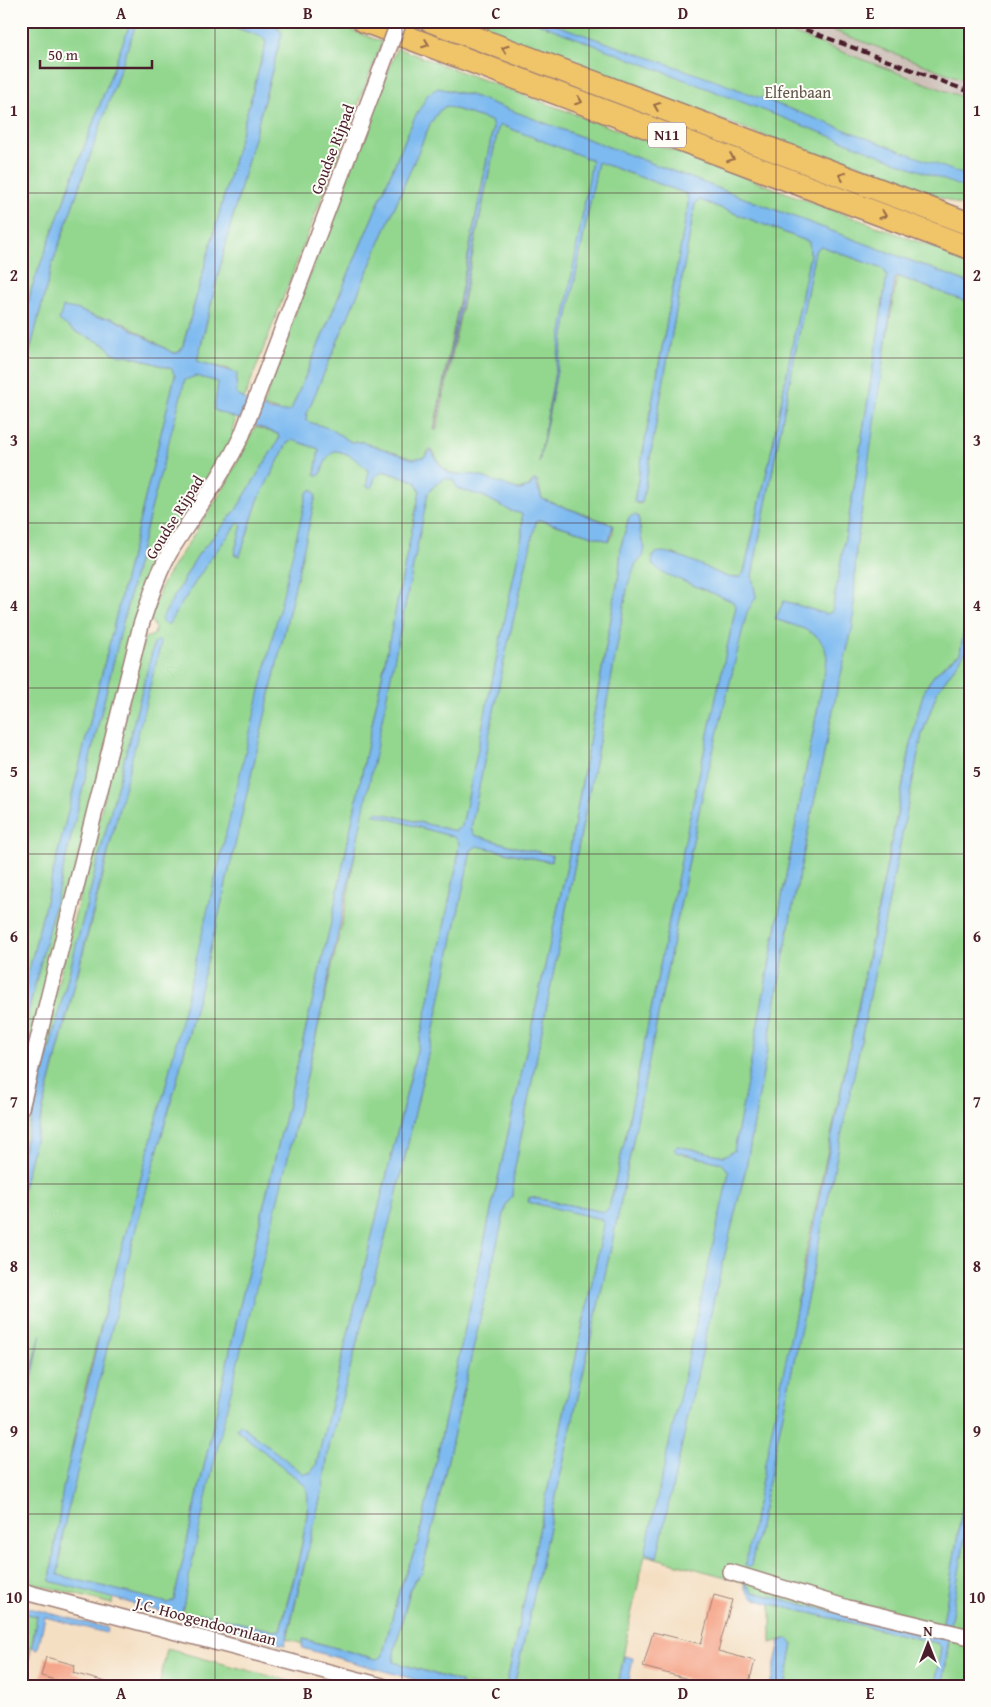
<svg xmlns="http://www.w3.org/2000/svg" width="991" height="1707" viewBox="0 0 991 1707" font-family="'Gentium Book Plus',serif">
<rect width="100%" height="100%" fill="#fdfcf7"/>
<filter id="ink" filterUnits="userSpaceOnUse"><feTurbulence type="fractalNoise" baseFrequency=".02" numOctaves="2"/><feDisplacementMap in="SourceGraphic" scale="10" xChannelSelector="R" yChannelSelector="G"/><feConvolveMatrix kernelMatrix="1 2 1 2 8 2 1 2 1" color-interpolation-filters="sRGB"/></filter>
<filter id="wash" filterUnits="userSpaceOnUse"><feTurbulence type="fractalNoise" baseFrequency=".0096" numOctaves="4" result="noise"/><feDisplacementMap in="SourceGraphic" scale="20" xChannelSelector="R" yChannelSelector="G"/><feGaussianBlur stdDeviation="1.12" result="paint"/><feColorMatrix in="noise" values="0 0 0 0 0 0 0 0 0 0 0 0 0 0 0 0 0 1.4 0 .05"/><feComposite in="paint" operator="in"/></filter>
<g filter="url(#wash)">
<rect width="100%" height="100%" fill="#f4dfc3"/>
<polygon fill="#cec1b9" points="760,21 808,21 970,82 970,100"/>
<g fill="#93d78f" stroke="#6e7b5d">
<polygon points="21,21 131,21 32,287 21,332"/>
<polygon points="137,21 216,21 263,37 266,43 182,349 177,353 173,353 125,324 112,318 96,317 76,309 74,331 106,345 120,356 127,355 172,369 175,376 21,1003 21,386 52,265"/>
<polygon points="267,21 328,21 382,42 244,399 236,394 229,369 197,362 229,231 282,34 277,25"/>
<polygon points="461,21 760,21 970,100 970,209 857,164 817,156"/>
<polygon points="808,21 970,21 970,82"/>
<polygon points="397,48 970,261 970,283 473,96 438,88 413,121 291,410 285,413 263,406 299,303"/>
<path d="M446,106l46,15 1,7 -59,301 3,1 61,-301 3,-4 92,34 -54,304 59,-302 89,33 1,11 -54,296 3,3 5,-1 53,-299 5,-4 109,42 1,12 -38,195 -28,123 -4,5 -10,1 -58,-25 -9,20 69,28 4,6 -46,209 -65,323 -16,69 -5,4 -74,-15 -2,2 1,3 72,17 3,6 -98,461 -45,-1v-3l-67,-20v-9l16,-63 4,-9 8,-8 84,-368 6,-9 2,-24 95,-481 19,-107 8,-21 7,-6 2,-10 -3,-5 -4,-25h-9l-8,29 -2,27 -52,293 -149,676 -19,49 -17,66 -6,2 -72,-20 -2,5 -15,-5 36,-152 6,-40 66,-246 44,-195 32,-156 6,-4 74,16 1,-7 -37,-8 -41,-12 -3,-7 32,-163 33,-144 4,-1 69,21 4,-8 -1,-9 -70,-25 -4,-17 -6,-1 -3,6c-19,7 -35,-7 -52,-12 -11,-2 -22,2 -31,-5 -7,-5 -9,-12 -13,-19l-4,-1 -5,7 -11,2 -51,-17h-11l-20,-13 -25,-8 1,-8 123,-289 9,-13z"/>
<path d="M821,246l62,23 4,6 -31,201 -24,136 -6,2 -42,-13 -8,18c24,9 49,11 51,40l-93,493 -10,4 -47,-10 -1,6 46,11 7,9 -72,384 57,-257 32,-131 46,-258 45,-220 16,-64 3,-77 17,-127 24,-146 73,27v290l-10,61c-38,24 -37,40 -47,80l-63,312 -44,207 -55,312 109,-519 62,-312 16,-44 32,-44v817l-27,160 7,1 20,-115v177h-27l6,-44 -4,-6 -7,2 -185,-46 -9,-10 -99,-27 -15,64 -12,67h-104l103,-466 84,-419 46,-190 9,-14 -4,-21 63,-325z"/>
<polygon points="196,376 219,382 214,410 236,418 232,431 235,434 217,468 158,558 141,602 21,1087 21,1043 142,544 185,379"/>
<path d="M255,427l23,7 1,5 -43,71 -39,46 -36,64 7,5 42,-66 29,-37 3,3 -8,29 6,2 18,-56 30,-58 5,-2 26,9 -4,25 5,1 7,-17 7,-7c11,0 29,10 34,20 2,5 3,11 4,16l3,-10 8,-6 32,10 5,10 -87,423 -94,396 -65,290 -6,3 -110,-28 5,-44 75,-311 38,-136 43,-170 97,-419 -4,-6 -5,4c-45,199 -91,399 -142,596 -42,163 -96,325 -115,492l63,16 -1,7 -91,-24v-144l17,-87 -17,66v-219l82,-321 55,-235 -4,4 -133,515v-28l123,-493 10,-3 1,-7 -5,-10 12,-34 63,-98z"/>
<path d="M446,478l7,2 5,9 25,7 28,15 11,3v22l-60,290 -7,5 -78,-19 -4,2 82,23 4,5 -2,21 -29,142 -112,461 -6,7 -6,1 -64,-49 -4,4 70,57c9,25 -19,114 -26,144l-6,1 -75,-18 -3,3 -14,-4 16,-83 34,-149 64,-256 49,-215 18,-99 65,-317 7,-8z"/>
<polygon points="771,1604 937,1643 941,1647 935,1686 785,1686 793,1644 788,1638 771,1643"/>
<polygon points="21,1613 37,1616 24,1686 21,1686"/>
<polygon points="167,1649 308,1686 159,1686"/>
</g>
<g fill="#7dbaf0" stroke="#646c8e">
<polygon points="131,21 137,21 52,265 21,386 21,332 32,287"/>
<path d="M216,21c21,0 54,-7 66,12l-53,198 -32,130 40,12 -1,21c13,8 41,23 55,16l122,-289 15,-27 10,-6 35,8 497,187v20l-73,-27 -2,2 -39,271 -3,77 -16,64 -45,220 -46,258 -32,131 -57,258 -12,-4 84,-381 -7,-9 -46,-11 -2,-3 3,-3 47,10 10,-5 93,-492c-2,-29 -28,-31 -52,-40l9,-18 42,13 6,-2 24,-136 31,-201 -4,-6 -62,-23 -6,5 -63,325 4,21 -9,15 -46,189 -84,419 -103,466h-8l98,-461 -3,-6 -73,-17 2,-5 74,15 5,-4 16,-69 65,-323 46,-209 -4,-6 -69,-28 -11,-9 1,-9c12,-12 60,18 75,22 4,1 8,0 12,0l4,-5 28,-123 38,-195 -1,-12 -109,-42 -5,4 -53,299 -8,-1 54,-297 -1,-11 -89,-32 -59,301 53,-303 -91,-35 -3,4 -63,302 58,-303 -2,-7 -45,-15 -7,5 -9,13 -123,289 -1,8 25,8 20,13h11l51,17 11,-2 7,-7 9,15 7,7 8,2 21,1 44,15 9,-3 6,-8 7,20 71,26 -4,16 -69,-21 -4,2 -33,143 -32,163 3,7 41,12 37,8 -1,7 -74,-16 -6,4 -32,156 -44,195 -66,246 -6,40 -38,158 -90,-25 4,-7 75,18 6,-1c8,-30 35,-119 26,-144l-70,-57 4,-5 64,50 6,-1 6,-7 112,-461 29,-142 2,-21 -5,-5 -81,-23 4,-2 78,19 7,-5 60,-290v-22l-11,-3 -28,-15 -25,-7 -5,-9 -7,-2 -11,7 -7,8c-41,201 -80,401 -125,600 -40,175 -88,348 -122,524l-131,-36 13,-93 45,-190 57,-209 142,-596 5,-4 4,6 -97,419 -43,170 -38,136 -75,311 -5,44 110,28 6,-3 65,-290 94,-396 87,-423 -5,-10 -32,-10 -8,6 -3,10h-5l1,-17c-10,-9 -20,-19 -34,-19l-7,7 -7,17 -3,1 -2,-1 4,-26 -26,-9 -5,2 -30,58 -18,56 -6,-2 8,-29 -3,-3 -29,37 -42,66 -7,-5 36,-64 39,-46 43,-71 -1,-5 -64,-24 4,-28 -22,-6 -11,4 -43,164 -121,499v-40l154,-627 -3,-7 -44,-14 -8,1 -9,-4 -5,-7 -32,-14 -15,-11 4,-13 13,2 20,8 16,1 61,35h4l5,-4 84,-306 -3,-6z"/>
<polygon points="532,21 545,21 716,81 970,177 970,190"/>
<polygon points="634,515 638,516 642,542 645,547 643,557 636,563 628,584 609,691 514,1172 512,1196 506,1205 422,1573 414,1581 410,1590 394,1653 394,1662 461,1682 461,1686 438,1686 302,1648 303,1639 376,1659 382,1657 399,1591 418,1542 567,866 619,574 621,546 629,517"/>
<path d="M970,593v53l-32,44 -16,44 -62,312 -109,520 -4,2 -2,-3c54,-278 114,-553 168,-831 10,-41 9,-55 47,-80z"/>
<polygon points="158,640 161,643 21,1196 21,1159 154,644"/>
<polygon points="41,1333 21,1436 21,1415"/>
<polygon points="970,1463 970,1509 950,1625 943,1623"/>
<path d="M744,1582l9,10 185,46 7,-2 4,1 -6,49h-8l6,-39 -4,-4 -166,-39c-13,-4 -26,-6 -27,-22z"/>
<polygon points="21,1606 108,1628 106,1633 45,1617 38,1649 32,1647 37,1616 21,1613"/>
<polygon points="788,1638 793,1644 785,1686 770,1686 780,1641"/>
<polygon points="624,1656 633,1658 628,1686 618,1686"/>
</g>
<g id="blocks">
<g fill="#f5a589">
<polygon points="714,1595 732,1600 718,1651 755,1661 748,1686 715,1686 643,1667 653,1632 701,1644"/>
<polygon points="46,1657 75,1665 73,1673 106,1682 106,1686 58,1686 59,1681 41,1676"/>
</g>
</g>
</g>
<g filter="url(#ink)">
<use href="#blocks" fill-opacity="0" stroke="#9f7f77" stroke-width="1"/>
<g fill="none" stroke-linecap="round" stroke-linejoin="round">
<defs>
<g id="minor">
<path d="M21,1108l120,-483c9,-26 16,-51 30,-75 24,-38 51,-73 71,-115l132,-347"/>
<polyline points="730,1572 848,1608 970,1637"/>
<polyline points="21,1591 382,1686"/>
</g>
<g id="highway">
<polyline points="364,21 970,248"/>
<polyline points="431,21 970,224"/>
</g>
</defs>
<use href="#minor" stroke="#9f7f77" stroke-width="18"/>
<use href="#highway" stroke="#9f7f77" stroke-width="25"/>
<use href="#minor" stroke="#fff" stroke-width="15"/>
<use href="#highway" stroke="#f0c469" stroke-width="22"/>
<polyline stroke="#4a1f2b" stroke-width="4" stroke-dasharray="8 4" stroke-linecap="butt" points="783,21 970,92"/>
<defs>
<polyline id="minor-bridge" points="374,88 399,21"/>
</defs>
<use href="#minor-bridge" stroke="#9f7f77" stroke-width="18" stroke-linecap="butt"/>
<use href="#minor-bridge" stroke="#fff" stroke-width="15"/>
</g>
<defs><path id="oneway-chevron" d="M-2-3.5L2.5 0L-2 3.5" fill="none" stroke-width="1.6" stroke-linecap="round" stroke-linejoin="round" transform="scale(1.25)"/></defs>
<g stroke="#956947">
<use href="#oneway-chevron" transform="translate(426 44) rotate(21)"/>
<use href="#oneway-chevron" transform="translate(505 49) rotate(-159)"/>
<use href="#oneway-chevron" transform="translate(579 101) rotate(21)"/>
<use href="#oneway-chevron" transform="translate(657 106) rotate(-159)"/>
<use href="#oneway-chevron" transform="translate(731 158) rotate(21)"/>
<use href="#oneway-chevron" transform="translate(842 176) rotate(-159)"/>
<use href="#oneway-chevron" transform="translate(883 215) rotate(21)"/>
</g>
</g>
<path fill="none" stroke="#4a1f2b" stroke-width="1" stroke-opacity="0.55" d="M215,21v1665M402,21v1665M589,21v1665M776,21v1665M21,193h949M21,358h949M21,523h949M21,688h949M21,854h949M21,1019h949M21,1184h949M21,1349h949M21,1514h949"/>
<g text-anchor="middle" stroke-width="4" stroke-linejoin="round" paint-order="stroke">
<rect fill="#fdfcf7" stroke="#806168" stroke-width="1" x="648" y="122.5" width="38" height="25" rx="4"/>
<g font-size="15" font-weight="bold" fill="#4a1f2b">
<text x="667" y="140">N11</text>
</g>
<g font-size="16" fill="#605649" stroke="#fdfcf7">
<text x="798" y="98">Elfenbaan</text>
</g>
<g font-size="16" fill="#4a1f2b" stroke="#fdfcf7">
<text transform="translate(332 149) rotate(-69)" y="6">Goudse Rijpad</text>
<text transform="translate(174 517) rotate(-58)" y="6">Goudse Rijpad</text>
<text transform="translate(206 1621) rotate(15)" y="6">J.C. Hoogendoornlaan</text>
</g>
</g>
<rect width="991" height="1707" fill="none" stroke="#fdfcf7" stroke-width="55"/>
<g transform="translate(928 1644)" stroke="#fdfcf7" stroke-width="4" paint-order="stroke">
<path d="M0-4L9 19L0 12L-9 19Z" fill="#4a1f2b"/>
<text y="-8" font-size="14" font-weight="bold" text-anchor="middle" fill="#4a1f2b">N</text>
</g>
<path d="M40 60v8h112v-8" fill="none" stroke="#4a1f2b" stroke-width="2.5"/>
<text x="48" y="60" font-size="15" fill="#4a1f2b" stroke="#fdfcf7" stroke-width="4" paint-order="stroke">50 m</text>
<rect x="28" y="28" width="936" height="1652" fill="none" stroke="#4a1f2b" stroke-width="2"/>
<g font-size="16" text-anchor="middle" font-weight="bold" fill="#4a1f2b">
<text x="121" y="19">A</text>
<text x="308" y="19">B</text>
<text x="496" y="19">C</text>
<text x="683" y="19">D</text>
<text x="870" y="19">E</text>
<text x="14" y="116">1</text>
<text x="977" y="116">1</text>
<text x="14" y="281">2</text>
<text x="977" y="281">2</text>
<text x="14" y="446">3</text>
<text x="977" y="446">3</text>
<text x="14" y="611">4</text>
<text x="977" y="611">4</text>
<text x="14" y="777">5</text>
<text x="977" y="777">5</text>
<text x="14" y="942">6</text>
<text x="977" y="942">6</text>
<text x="14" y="1107">7</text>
<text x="977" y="1107">7</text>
<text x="14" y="1272">8</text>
<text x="977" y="1272">8</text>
<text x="14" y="1437">9</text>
<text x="977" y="1437">9</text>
<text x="14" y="1603">10</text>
<text x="977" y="1603">10</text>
<text x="121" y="1699">A</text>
<text x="308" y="1699">B</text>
<text x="496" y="1699">C</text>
<text x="683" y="1699">D</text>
<text x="870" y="1699">E</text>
</g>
</svg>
